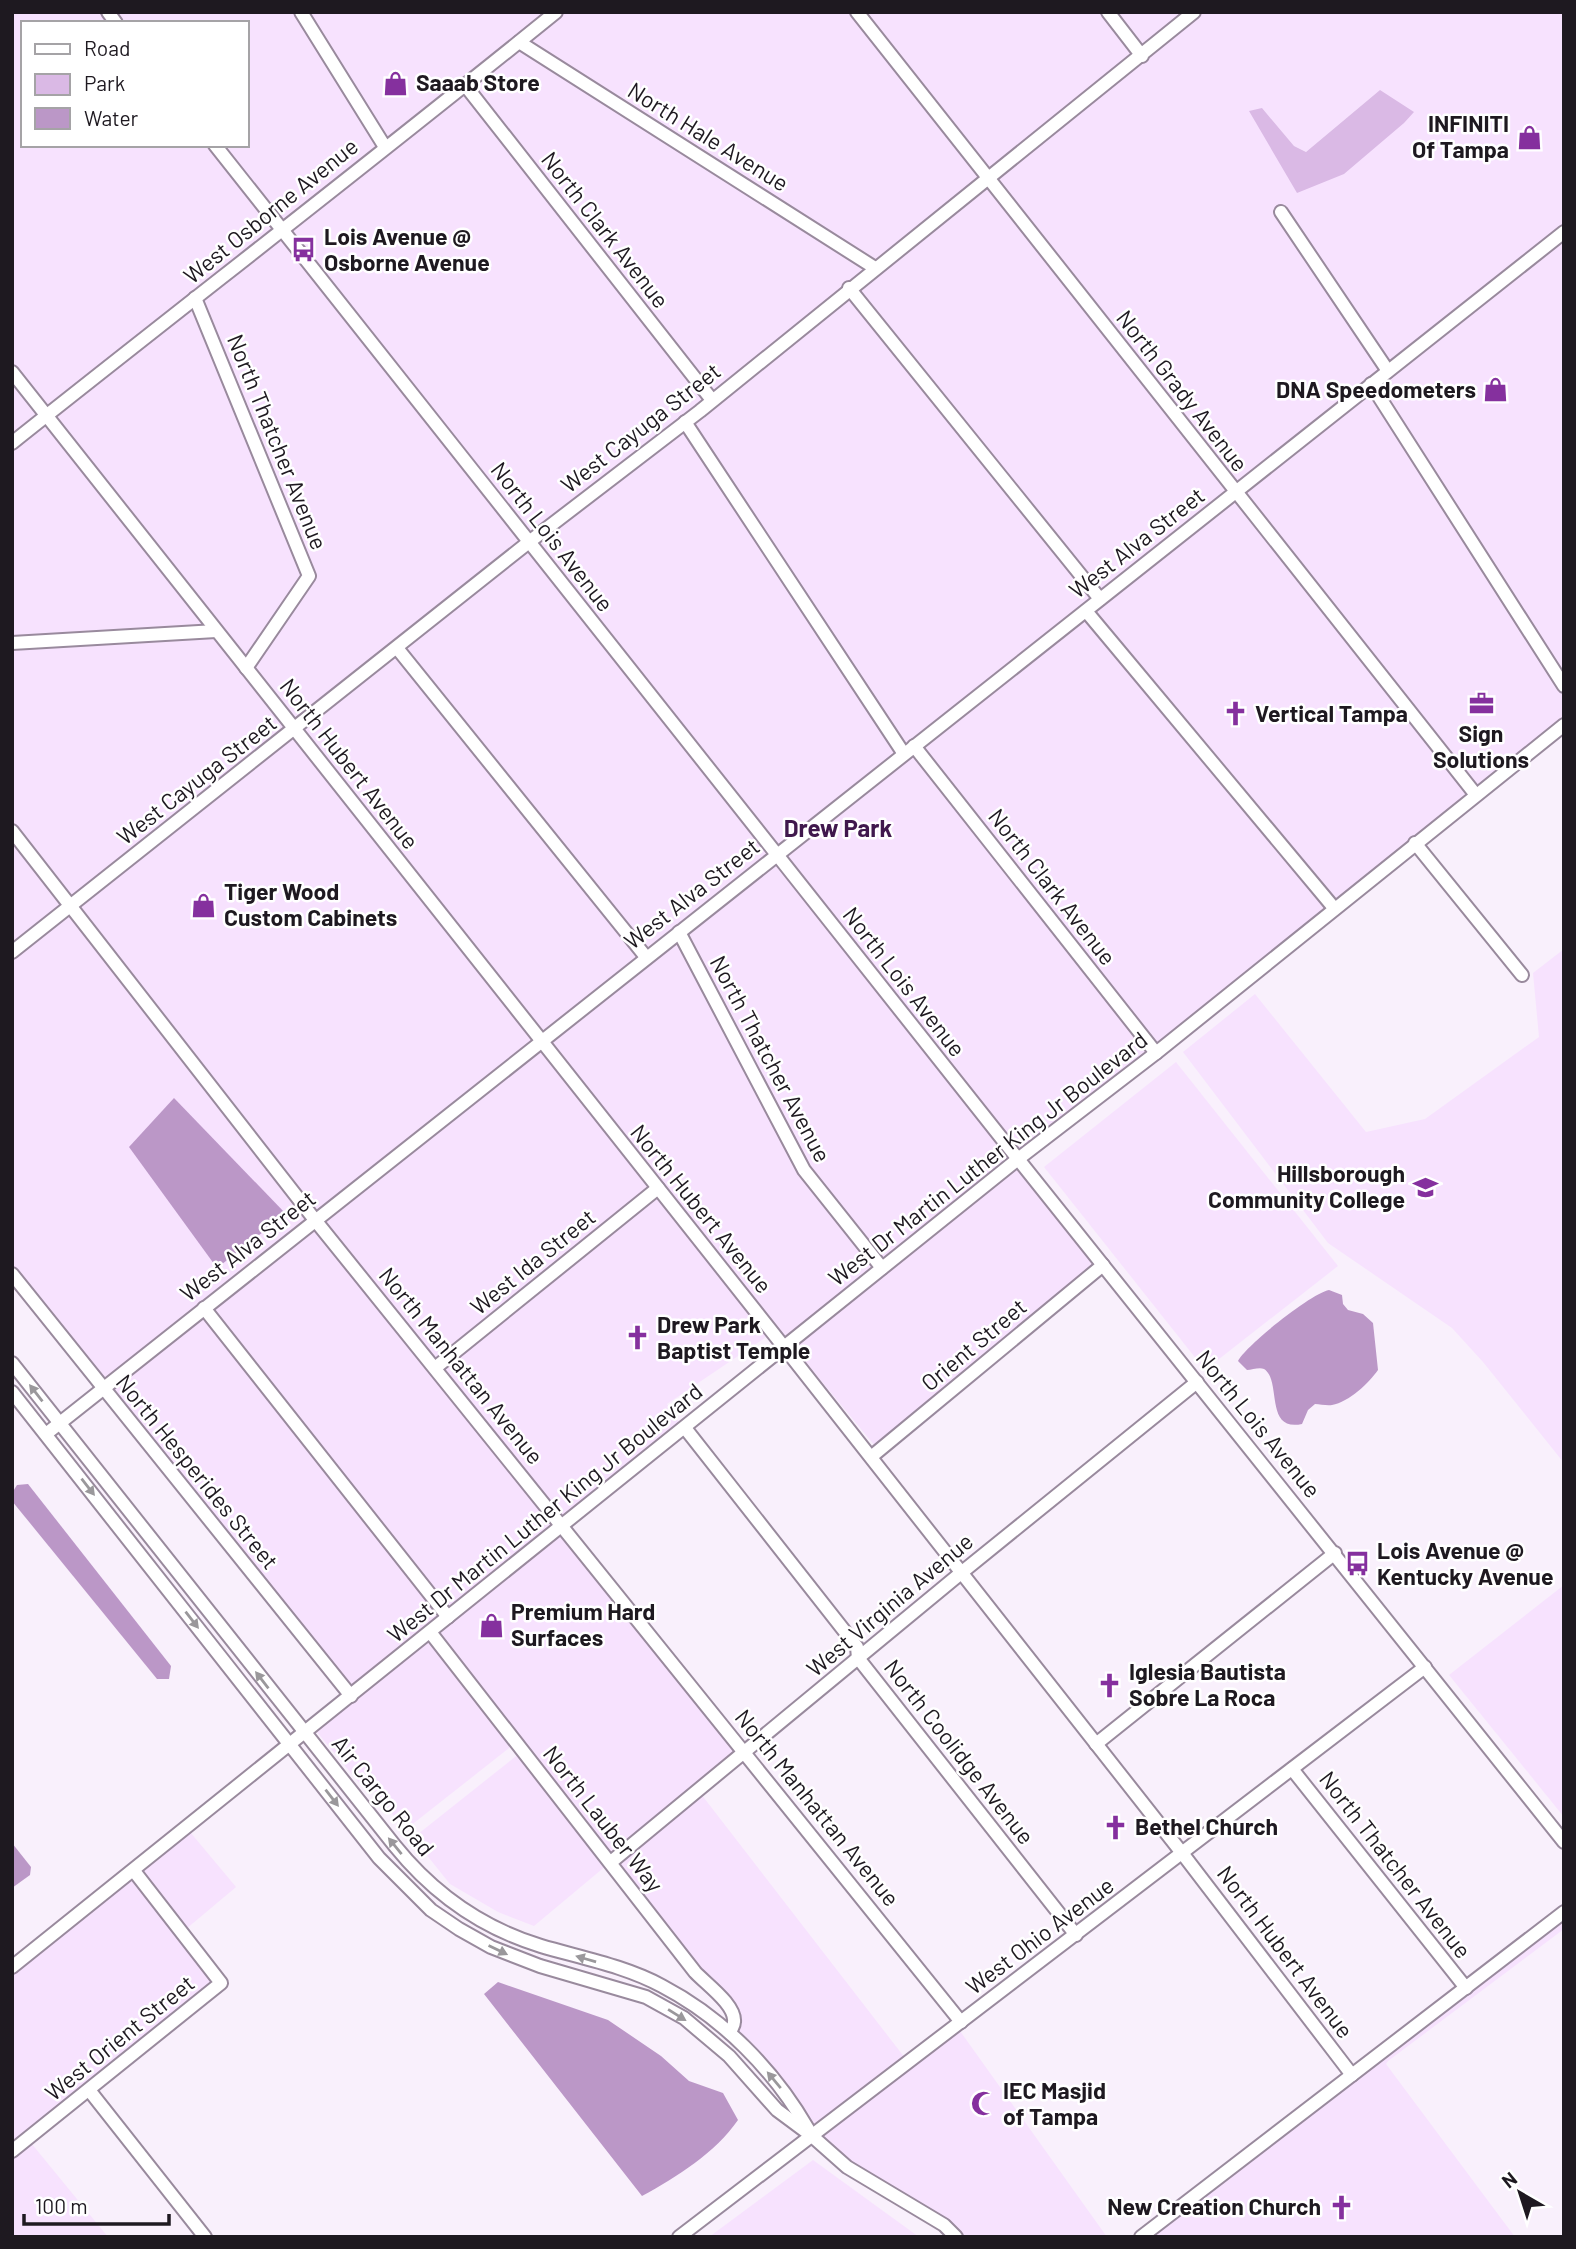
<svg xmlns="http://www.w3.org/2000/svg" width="1576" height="2249" viewBox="0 0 1576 2249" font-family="Barlow,sans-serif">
<rect width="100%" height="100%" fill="#f9f0fc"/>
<g fill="#f7e2fe" fill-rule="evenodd">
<polygon points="12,12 102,12 110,23 23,23 23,145 208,145 275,229 189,295 47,408 12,364"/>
<polygon points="114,12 295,12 378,145 283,223 221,145 247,145 247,23 123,23"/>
<polygon points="307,12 547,12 386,139"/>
<polygon points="565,12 850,12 979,177 874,261 528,42"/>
<polygon points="863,12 1101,12 1135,54 987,171"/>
<polygon points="1114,12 1185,12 1142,48"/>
<path d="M1204,12h360v213l-175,138 -106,-158 -9,5 107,160 -146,115 -241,-305zM1380,90l-83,103 -35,-85 32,38 12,6z"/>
<polygon points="520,49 866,268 713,392 472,86"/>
<polygon points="464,93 705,399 530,535 290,232"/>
<polygon points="986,186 1227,491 1100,592 857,290"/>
<polygon points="283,238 522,541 296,722 253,668 314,580 201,300"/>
<polygon points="1564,239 1564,677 1378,386"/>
<polygon points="849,296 1093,598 904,746 692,424"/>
<polygon points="193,307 303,575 246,659 54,417"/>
<polygon points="12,380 39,414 12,436"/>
<polygon points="1371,392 1564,696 1564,718 1476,787 1242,493"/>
<polygon points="46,423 206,626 12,638 12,450"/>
<polygon points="684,430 896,753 777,847 537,543"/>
<polygon points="1234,500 1469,794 1334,901 1093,612"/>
<polygon points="529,550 769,853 646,949 405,649"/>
<polygon points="1085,618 1326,907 1156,1046 921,747"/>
<polygon points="214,636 288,728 71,898 12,822 12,649"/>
<polygon points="397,656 639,956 542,1034 303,730"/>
<polygon points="295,737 534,1040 316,1212 78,907"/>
<polygon points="914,753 1148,1052 1018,1152 784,856"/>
<polygon points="12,838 63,904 12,945"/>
<polygon points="776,862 1010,1158 882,1261 808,1168 686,933"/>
<polygon points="70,913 308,1219 103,1381 12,1265 12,959"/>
<polygon points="677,940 799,1172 874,1267 786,1339 549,1043"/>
<polygon points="1564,949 1564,1463 1483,1362 1452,1328 1328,1243 1183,1052 1255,994 1366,1132 1425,1119 1539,1037 1533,973"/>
<polygon points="541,1049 650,1187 435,1360 323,1221"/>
<polygon points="1176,1062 1338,1266 1205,1370 1044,1167"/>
<polygon points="1017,1167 1096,1264 875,1446 793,1347"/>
<polygon points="657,1196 769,1335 667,1404 680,1424 563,1518 442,1369"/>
<polygon points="315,1228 555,1525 448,1609 211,1310"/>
<polygon points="204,1316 441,1616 351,1688 110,1390"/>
<polygon points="563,1533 737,1750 611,1855 437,1633"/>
<polygon points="1564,1585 1564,1817 1449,1675"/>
<polygon points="430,1639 513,1745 405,1830 367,1782 361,1785 316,1731"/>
<polygon points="520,1753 607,1865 534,1926 498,1912 450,1884 413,1838"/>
<polygon points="701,1794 905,2058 813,2128 796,2097 745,2040 690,1970 697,1964 618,1864"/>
<polygon points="190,1832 236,1887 186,1929 142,1872"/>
<polygon points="134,1878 214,1982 12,2143 12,1975"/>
<polygon points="1564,1919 1564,1929 1388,2061 1386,2064 1515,2237 1150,2237"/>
<polygon points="960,2031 1107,2237 963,2237 850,2163 820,2136"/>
<polygon points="31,2143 108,2237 12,2237 12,2158"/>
<polygon points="813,2160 919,2237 709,2237"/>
</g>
<polygon fill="#dab9e5" points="1380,90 1414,112 1404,123 1344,174 1297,193 1249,111 1262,108 1294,146 1306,152"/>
<g fill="#bb97c7">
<polygon points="174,1098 286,1214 217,1268 129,1147"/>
<path d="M1329,1290l13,5 1,9 5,6 15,4 10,9 5,47c-9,13 -29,32 -46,35 -5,1 -12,-1 -17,-1l-7,6 -6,14c-38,8 -20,-44 -38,-55 -5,-2 -12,1 -17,1l-9,-9c8,-16 74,-68 91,-71z"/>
<polygon points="28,1484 171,1666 169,1679 157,1679 12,1501 12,1493 17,1485"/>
<polygon points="12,1843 31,1867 30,1875 12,1888"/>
<path d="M498,1982l110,38 53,36 28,25 34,12 15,27c-23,33 -61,57 -96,76l-158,-202z"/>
</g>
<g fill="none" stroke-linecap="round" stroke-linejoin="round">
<defs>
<g id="minor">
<polyline points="108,12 116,23"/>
<polyline points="301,12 385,147"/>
<polyline points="857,12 1476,795"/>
<polyline points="1108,12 1142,56"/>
<polyline points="519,42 875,268"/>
<polyline points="465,85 712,400"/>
<polyline points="215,145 1018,1159 1564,1842"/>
<polyline points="1281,212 1388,371"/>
<polyline points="849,288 1100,599"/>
<polyline points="195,298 309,576 246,668"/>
<polyline points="12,372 784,1347 1182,1853 1352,2075"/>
<polyline points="1371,384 1564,686"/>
<polyline points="685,422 904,754"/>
<path d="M12,443c181,-144 364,-285 544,-431"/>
<polyline points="1086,611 1334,908"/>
<polyline points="12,643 216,631"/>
<polyline points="397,648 646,957"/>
<polyline points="914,746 1156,1053"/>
<polyline points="12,831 315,1220 961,2022"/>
<polyline points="1415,843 1522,975"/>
<polyline points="679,932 804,1170 882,1268"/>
<polyline points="12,952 529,542 700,411 1194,12"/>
<polyline points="12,1274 351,1696"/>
<polyline points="204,1308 448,1617"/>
<path d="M12,1363l383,483c38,47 87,82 146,100 41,12 84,20 121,40 61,32 112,84 146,143"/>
<polyline points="435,1368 658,1188"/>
<polyline points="12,1392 379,1858 431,1910 459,1929 491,1947 540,1966 646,1997 684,2018 729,2056 777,2110 812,2136 847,2167 944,2225 956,2237"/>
<polyline points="685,1428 857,1647 858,1658 1076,1935"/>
<polyline points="46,1434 1564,232"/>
<polyline points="871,1457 1103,1265"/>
<path d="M430,1632l265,340c11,12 41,33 39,50 0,4 -3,7 -4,11"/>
<polyline points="1096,1744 1335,1553"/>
<polyline points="1292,1769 1466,1988"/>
<polyline points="611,1862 961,1573 1197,1382"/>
<polyline points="12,1967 1018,1159 1156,1053 1564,725"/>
<polyline points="89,2090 205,2237"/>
<polyline points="12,2151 221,1983 134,1871"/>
<polyline points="679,2237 1425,1667"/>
<polyline points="1141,2237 1564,1912"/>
</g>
</defs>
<use href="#minor" stroke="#998a9d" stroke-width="16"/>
<use href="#minor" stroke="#fff" stroke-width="12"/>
</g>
<defs><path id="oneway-solid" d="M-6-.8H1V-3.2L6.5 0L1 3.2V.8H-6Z" transform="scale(1.75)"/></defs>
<g fill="#9a989b">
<use href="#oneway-solid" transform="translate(36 1393) rotate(-128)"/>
<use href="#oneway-solid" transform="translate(88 1487) rotate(52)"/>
<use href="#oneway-solid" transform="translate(192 1620) rotate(52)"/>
<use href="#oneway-solid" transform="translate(262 1680) rotate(-128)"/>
<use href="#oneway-solid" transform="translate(332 1798) rotate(52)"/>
<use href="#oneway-solid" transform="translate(395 1846) rotate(-129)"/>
<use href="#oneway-solid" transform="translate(498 1950) rotate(26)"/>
<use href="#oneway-solid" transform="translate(586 1959) rotate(-164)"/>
<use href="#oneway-solid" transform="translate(677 2015) rotate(32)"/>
<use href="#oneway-solid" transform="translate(774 2080) rotate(-130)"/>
</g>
<defs>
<symbol id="shop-bare" viewBox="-9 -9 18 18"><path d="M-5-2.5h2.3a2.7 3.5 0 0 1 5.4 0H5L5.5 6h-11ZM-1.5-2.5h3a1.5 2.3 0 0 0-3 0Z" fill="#85309e" stroke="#fff" stroke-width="2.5" paint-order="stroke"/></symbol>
<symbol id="bus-bare" viewBox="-9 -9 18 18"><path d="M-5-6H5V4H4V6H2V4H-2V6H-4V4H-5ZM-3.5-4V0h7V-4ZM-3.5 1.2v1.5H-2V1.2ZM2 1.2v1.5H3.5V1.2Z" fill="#85309e" stroke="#fff" stroke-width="2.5" paint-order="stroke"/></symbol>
<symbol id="office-bare" viewBox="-9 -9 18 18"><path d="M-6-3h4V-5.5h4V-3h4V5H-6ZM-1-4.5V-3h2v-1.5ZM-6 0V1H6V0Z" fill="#85309e" stroke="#fff" stroke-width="2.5" paint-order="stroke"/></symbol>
<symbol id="church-bare" viewBox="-9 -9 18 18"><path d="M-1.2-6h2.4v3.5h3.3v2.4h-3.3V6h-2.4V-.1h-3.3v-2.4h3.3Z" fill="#85309e" stroke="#fff" stroke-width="2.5" paint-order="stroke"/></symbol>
<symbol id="university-bare" viewBox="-9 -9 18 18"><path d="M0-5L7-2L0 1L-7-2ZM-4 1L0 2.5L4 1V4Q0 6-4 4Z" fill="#85309e" stroke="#fff" stroke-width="2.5" paint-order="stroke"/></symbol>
<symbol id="mosque-bare" viewBox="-9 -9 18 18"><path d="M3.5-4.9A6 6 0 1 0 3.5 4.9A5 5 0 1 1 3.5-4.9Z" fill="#85309e" stroke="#fff" stroke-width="2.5" paint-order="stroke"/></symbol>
</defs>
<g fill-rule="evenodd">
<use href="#shop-bare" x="378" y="66" width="35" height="35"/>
<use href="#shop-bare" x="1512" y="120" width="35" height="35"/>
<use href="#bus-bare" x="286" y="232" width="35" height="35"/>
<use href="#shop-bare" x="1478" y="372" width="35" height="35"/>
<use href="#office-bare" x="1464" y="686" width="35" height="35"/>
<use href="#church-bare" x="1218" y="696" width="35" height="35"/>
<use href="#shop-bare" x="186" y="888" width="35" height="35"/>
<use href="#university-bare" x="1408" y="1170" width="35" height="35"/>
<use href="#church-bare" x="620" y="1320" width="35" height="35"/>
<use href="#bus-bare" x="1340" y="1546" width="35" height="35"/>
<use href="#shop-bare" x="474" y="1608" width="35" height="35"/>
<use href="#church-bare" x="1092" y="1668" width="35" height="35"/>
<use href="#church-bare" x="1098" y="1810" width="35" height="35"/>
<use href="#mosque-bare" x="966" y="2086" width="35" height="35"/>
<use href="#church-bare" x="1324" y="2190" width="35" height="35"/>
</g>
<g text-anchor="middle" stroke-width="5" stroke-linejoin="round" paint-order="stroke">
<g font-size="23" font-weight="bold" fill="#1e1920" stroke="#fff" text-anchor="start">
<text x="416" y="91">Saaab Store</text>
<text x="1509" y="132" text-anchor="end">INFINITI<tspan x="1509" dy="26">Of Tampa</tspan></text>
<text x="324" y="245">Lois Avenue @<tspan x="324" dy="26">Osborne Avenue</tspan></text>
<text x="1476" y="398" text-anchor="end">DNA Speedometers</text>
<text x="1255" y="722">Vertical Tampa</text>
<text x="1481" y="742" text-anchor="middle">Sign<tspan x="1481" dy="26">Solutions</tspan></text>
<text x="224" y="900">Tiger Wood<tspan x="224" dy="26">Custom Cabinets</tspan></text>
<text x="1405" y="1182" text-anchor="end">Hillsborough<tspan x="1405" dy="26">Community College</tspan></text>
<text x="657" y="1333">Drew Park<tspan x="657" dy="26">Baptist Temple</tspan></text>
<text x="1377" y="1559">Lois Avenue @<tspan x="1377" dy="26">Kentucky Avenue</tspan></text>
<text x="511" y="1620">Premium Hard<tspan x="511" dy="26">Surfaces</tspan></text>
<text x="1129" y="1680">Iglesia Bautista<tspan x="1129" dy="26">Sobre La Roca</tspan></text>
<text x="1135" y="1835">Bethel Church</text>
<text x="1003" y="2099">IEC Masjid<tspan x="1003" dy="26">of Tampa</tspan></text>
<text x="1321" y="2215" text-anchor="end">New Creation Church</text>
</g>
<g font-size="23" fill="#1e1920" stroke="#fff">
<text transform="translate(708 137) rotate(32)" y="8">North Hale Avenue</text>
<text transform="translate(271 211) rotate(-39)" y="8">West Osborne Avenue</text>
<text transform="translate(605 230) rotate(52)" y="8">North Clark Avenue</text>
<text transform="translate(1182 391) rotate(52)" y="8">North Grady Avenue</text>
<text transform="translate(641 428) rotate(-38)" y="8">West Cayuga Street</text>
<text transform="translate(277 442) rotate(68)" y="8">North Thatcher Avenue</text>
<text transform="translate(552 537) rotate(52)" y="8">North Lois Avenue</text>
<text transform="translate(1137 543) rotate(-38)" y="8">West Alva Street</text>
<text transform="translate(349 764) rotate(52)" y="8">North Hubert Avenue</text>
<text transform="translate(197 780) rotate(-38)" y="8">West Cayuga Street</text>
<text transform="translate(1052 887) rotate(52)" y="8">North Clark Avenue</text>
<text transform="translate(692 894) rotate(-38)" y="8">West Alva Street</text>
<text transform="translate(904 982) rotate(52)" y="8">North Lois Avenue</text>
<text transform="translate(770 1059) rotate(62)" y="8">North Thatcher Avenue</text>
<text transform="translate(988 1159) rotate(-38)" y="8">West Dr Martin Luther King Jr Boulevard</text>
<text transform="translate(701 1209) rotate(51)" y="8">North Hubert Avenue</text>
<text transform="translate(248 1246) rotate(-38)" y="8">West Alva Street</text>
<text transform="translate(533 1262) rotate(-39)" y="8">West Ida Street</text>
<text transform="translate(974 1345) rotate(-40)" y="8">Orient Street</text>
<text transform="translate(461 1366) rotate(51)" y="8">North Manhattan Avenue</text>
<text transform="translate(1258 1424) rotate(51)" y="8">North Lois Avenue</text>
<text transform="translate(197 1472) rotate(51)" y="8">North Hesperides Street</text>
<text transform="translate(545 1513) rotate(-39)" y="8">West Dr Martin Luther King Jr Boulevard</text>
<text transform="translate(890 1605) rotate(-40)" y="8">West Virginia Avenue</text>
<text transform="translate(959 1752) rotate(52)" y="8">North Coolidge Avenue</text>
<text transform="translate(383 1796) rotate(51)" y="8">Air Cargo Road</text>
<text transform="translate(817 1808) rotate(51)" y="8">North Manhattan Avenue</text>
<text transform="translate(603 1819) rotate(52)" y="8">North Lauber Way</text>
<text transform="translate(1395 1865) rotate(52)" y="8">North Thatcher Avenue</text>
<text transform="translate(1040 1936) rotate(-37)" y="8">West Ohio Avenue</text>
<text transform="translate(1285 1952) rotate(53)" y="8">North Hubert Avenue</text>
<text transform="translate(120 2038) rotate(-39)" y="8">West Orient Street</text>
</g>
<g font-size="24" font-weight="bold" fill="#40184d" stroke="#fff">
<text x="838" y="837">Drew Park</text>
</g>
</g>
<rect width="1576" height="2249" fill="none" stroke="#1e1920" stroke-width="28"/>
<rect x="21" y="21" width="228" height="126" fill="#ffffff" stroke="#a5a3a6" stroke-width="2"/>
<rect x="35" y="44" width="35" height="10" fill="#ffffff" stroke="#a5a3a6" stroke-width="2"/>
<text x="84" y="56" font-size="21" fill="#1e1920">Road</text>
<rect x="35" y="74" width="35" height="21" fill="#dab9e5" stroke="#a5a3a6" stroke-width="2"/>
<text x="84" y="91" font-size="21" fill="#1e1920">Park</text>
<rect x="35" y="108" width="35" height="21" fill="#bb97c7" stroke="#a5a3a6" stroke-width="2"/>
<text x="84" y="126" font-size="21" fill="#1e1920">Water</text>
<g transform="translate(1520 2193) rotate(321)" stroke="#ffffff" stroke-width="5" paint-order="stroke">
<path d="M0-5L12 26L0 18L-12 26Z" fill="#1e1920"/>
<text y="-10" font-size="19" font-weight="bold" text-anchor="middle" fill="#1e1920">N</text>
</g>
<path d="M24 2214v10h145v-10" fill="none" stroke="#1e1920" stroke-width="3.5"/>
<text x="35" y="2214" font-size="21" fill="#1e1920" stroke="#ffffff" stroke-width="5" paint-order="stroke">100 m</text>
</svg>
